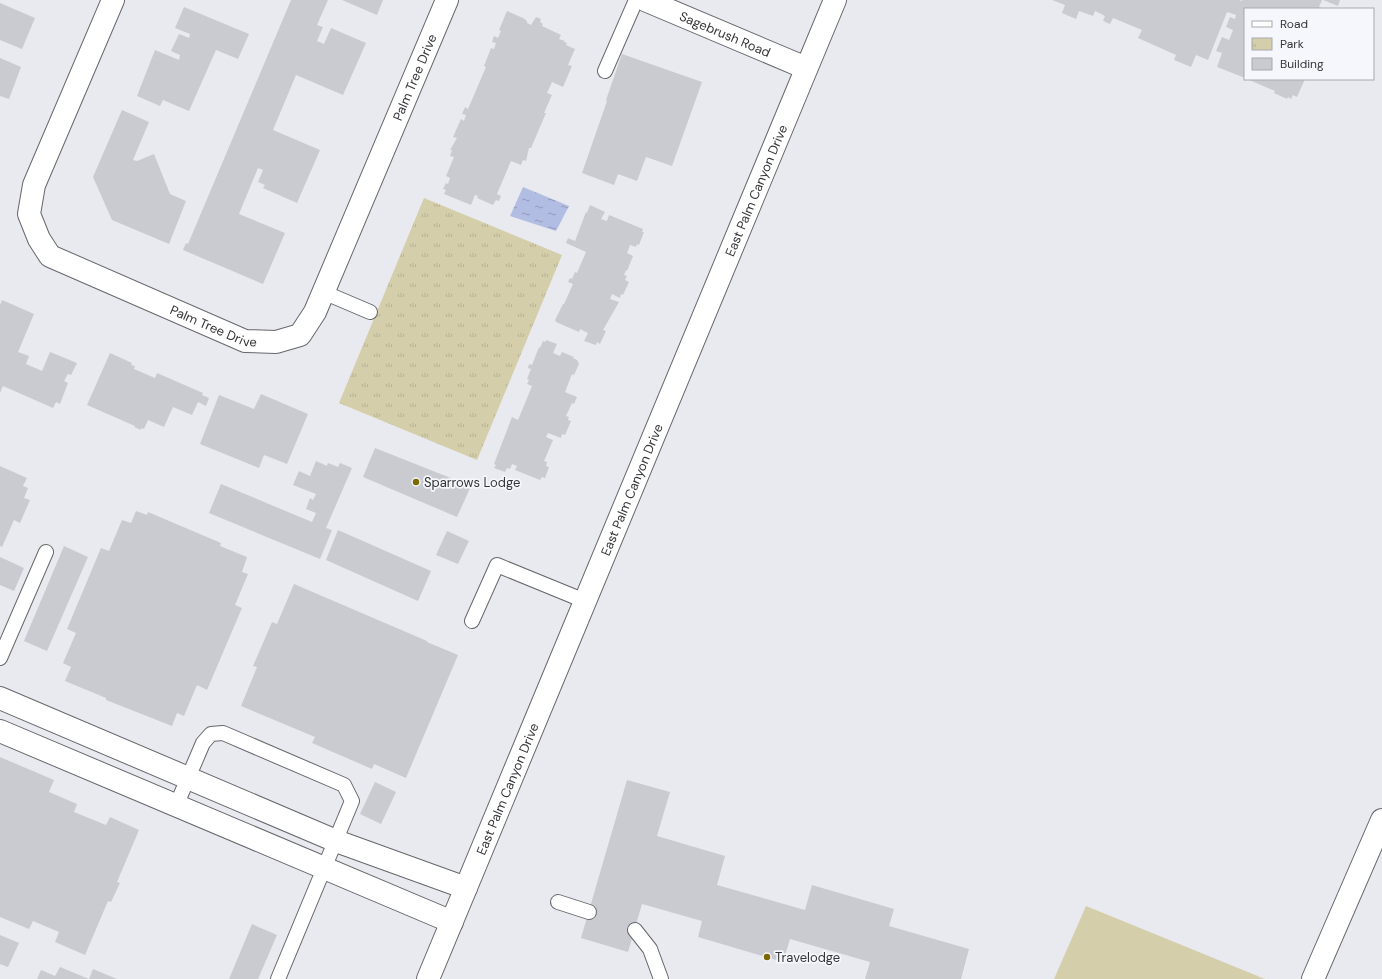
<svg xmlns="http://www.w3.org/2000/svg" width="1382" height="979" viewBox="0 0 1382 979" font-family="'DM Sans',sans-serif">
<defs>
<pattern id="park-tufts" width="24" height="20" patternUnits="userSpaceOnUse"><rect width="24" height="20" fill="#d5ceaa"/><path d="M3 7l-1-3M5 7V3M7 7l1-3M15 17l-1-3M17 17v-4M19 17l1-3" fill="none" stroke="#b7b293"/></pattern>
<pattern id="water-ripples" width="26" height="14" patternUnits="userSpaceOnUse"><rect width="26" height="14" fill="#b2bde3"/><path d="M2 4q2-2 4 0t4 0M15 11q2-2 4 0t4 0" fill="none" stroke="#929ab9"/></pattern>
</defs>
<rect width="100%" height="100%" fill="#e8eaef"/>
<polygon fill="#d5ceaa" points="1086,906 1265,979 1054,979"/>
<polygon fill="url(#park-tufts)" points="424,198 562,255 477,460 339,403"/>
<polygon fill="url(#water-ripples)" points="523,187 569,206 556,231 510,216"/>
<g fill="#cacbd1">
<polygon points="291,0 328,0 317,25 323,27 317,41 324,44 331,28 366,43 343,95 296,75 273,130 320,150 297,203 263,188 265,185 258,182 263,170 258,168 239,214 285,233 263,284 183,250 186,243 188,244"/>
<polygon points="342,0 383,0 377,15"/>
<polygon points="1052,0 1239,0 1242,1 1242,0 1322,0 1319,7 1324,9 1245,9 1245,78 1217,67 1222,53 1216,51 1222,37 1229,40 1233,30 1226,27 1230,17 1235,19 1236,15 1227,12 1208,60 1196,55 1191,67 1174,60 1176,55 1138,38 1142,30 1113,18 1110,24 1103,21 1105,16 1095,11 1093,16 1079,11 1076,19 1062,13 1065,5"/>
<polygon points="1323,0 1340,0 1338,6"/>
<polygon points="0,3 35,18 22,49 0,40"/>
<polygon points="184,7 249,34 238,59 216,50 189,111 163,100 160,106 137,96 155,50 179,60 180,55 171,51 179,34 189,38 190,34 175,28"/>
<polygon points="507,11 523,18 527,21 527,23 531,25 536,17 541,19 540,22 543,24 542,26 561,35 559,39 565,41 564,42 567,43 566,45 575,49 568,65 572,66 563,87 552,82 547,93 552,95 544,113 546,113 531,148 529,148 526,161 523,160 521,165 511,161 497,194 501,196 499,201 496,200 493,205 477,198 478,196 475,195 471,205 444,194 446,190 443,189 446,183 448,184 450,178 446,176 454,157 450,156 452,150 450,150 457,138 453,137 461,119 464,121 466,115 462,114 465,107 468,109 486,67 484,66 491,48 494,49 496,43 492,42 494,36 498,38 501,31 499,30"/>
<polygon points="622,54 702,82 672,166 646,157 637,181 618,174 614,185 582,173 607,101 606,100"/>
<polygon points="0,58 21,67 9,99 0,96"/>
<polygon points="1247,79 1305,79 1297,97 1293,95 1291,99 1288,97 1287,99 1274,93 1275,91"/>
<polygon points="122,110 149,122 133,160 137,161 154,154 170,194 186,201 169,244 112,220 93,177"/>
<polygon points="590,205 605,212 601,219 607,221 609,215 643,229 642,232 644,232 639,245 637,244 636,247 630,245 627,253 633,256 627,271 626,270 624,275 627,276 625,280 629,282 623,295 621,294 620,298 612,294 610,299 619,302 603,330 606,331 600,344 597,342 596,345 584,341 588,333 580,329 579,332 556,322 555,320 563,304 564,304 573,284 568,282 570,278 572,279 575,272 577,273 586,252 566,243 568,238 575,241 586,212 587,213"/>
<polygon points="2,300 34,314 18,352 29,356 26,364 42,371 50,352 77,363 71,375 68,374 64,381 68,383 60,404 56,402 53,408 3,386 0,393 0,305"/>
<polygon points="546,340 557,344 553,353 560,356 562,352 574,357 573,358 577,360 579,364 574,375 572,374 565,392 577,397 574,404 572,403 566,416 569,417 568,420 571,421 565,435 562,434 561,438 548,433 546,437 553,440 544,461 547,462 546,466 549,467 545,478 542,477 540,480 515,470 517,466 512,464 510,469 507,468 505,472 494,468 496,465 494,464 512,417 518,420 532,386 527,384 529,380 527,379 531,369 528,368 529,364 532,365 539,347 540,348 543,341 545,342"/>
<polygon points="110,353 132,363 131,365 135,366 134,369 155,378 157,373 203,393 202,395 209,398 206,406 198,402 192,415 173,407 164,427 148,420 144,429 141,428 141,430 134,427 135,426 87,405"/>
<polygon points="261,394 308,414 287,464 264,455 259,468 200,444 219,395 254,409"/>
<polygon points="375,448 471,486 457,517 363,477"/>
<polygon points="316,461 327,466 328,463 338,467 340,463 352,468 326,528 332,530 320,559 209,513 221,484 312,522 316,513 306,509 310,498 313,500 316,494 293,485 299,471 310,476"/>
<polygon points="0,466 27,478 23,486 28,488 24,498 30,500 20,523 14,520 2,547 0,546"/>
<polygon points="136,511 147,515 148,512 221,543 220,546 247,557 242,572 248,574 235,605 242,608 207,690 197,685 184,716 177,713 172,726 106,700 106,698 65,681 71,667 63,663 76,633 67,629 101,548 109,551 122,520 131,523"/>
<polygon points="338,530 431,571 418,601 326,560"/>
<polygon points="447,531 469,541 458,564 436,555"/>
<polygon points="64,546 88,557 47,651 24,641"/>
<polygon points="0,557 24,568 14,591 0,585"/>
<polygon points="294,584 427,641 427,642 458,655 406,778 374,764 372,769 312,743 315,737 241,706 257,667 253,666 272,622 277,624"/>
<polygon points="0,757 54,780 49,792 77,804 74,812 106,825 110,817 139,830 117,882 120,883 111,902 108,901 85,955 55,942 59,932 33,921 29,929 0,917"/>
<polygon points="627,780 670,792 657,836 725,856 717,885 805,910 812,885 894,909 889,926 969,949 961,979 865,979 870,962 790,939 783,962 698,937 702,921 642,904 628,952 581,938"/>
<polygon points="375,782 396,792 381,824 360,814"/>
<polygon points="252,924 277,935 258,979 229,979"/>
<polygon points="0,935 19,943 8,967 0,964"/>
<polygon points="60,967 89,979 93,969 117,979 37,979 41,970 55,976"/>
</g>
<g fill="none" stroke-linecap="round" stroke-linejoin="round">
<defs>
<g id="lane">
<polyline points="605,71 636,0"/>
<polyline points="323,292 370,312"/>
<polyline points="472,621 497,565 585,601"/>
<polyline points="0,658 46,552"/>
<polyline points="176,806 203,743 211,734 223,733 344,785 352,801 278,979"/>
<polyline points="558,902 589,912"/>
<polyline points="635,930 650,949 661,979"/>
</g>
<g id="street">
<path id="s1" d="M113,0l-79,185 -5,29 10,25 11,17 195,85 31,1 24,-7 15,-23 132,-312"/>
<path id="s2" d="M645,0l161,68"/>
<polyline points="0,698 336,841 466,888"/>
<polyline points="0,731 452,922"/>
<polyline points="1313,979 1382,820"/>
</g>
<g id="primary">
<path id="s3" d="M428,979l407,-979"/>
</g>
</defs>
<use href="#lane" stroke="#66676c" stroke-width="16"/>
<use href="#street" stroke="#66676c" stroke-width="24"/>
<use href="#primary" stroke="#66676c" stroke-width="24"/>
<use href="#lane" stroke="#fff" stroke-width="14"/>
<use href="#street" stroke="#fff" stroke-width="22"/>
<use href="#primary" stroke="#fff" stroke-width="22"/>
</g>
<g fill="#7b6900" stroke="#f5f7fc" stroke-width="1.5">
<circle cx="416" cy="482" r="4"/>
<circle cx="767" cy="957" r="4"/>
</g>
<g text-anchor="middle" stroke-width="3.5" stroke-linejoin="round" paint-order="stroke">
<g font-size="13" fill="#343537" stroke="#f5f7fc">
<text dy="5" stroke="none"><textPath href="#s2" startOffset="87">Sagebrush Road</textPath></text>
<text dy="5" stroke="none"><textPath href="#s1" startOffset="829">Palm Tree Drive</textPath></text>
<text dy="5" stroke="none"><textPath href="#s3" startOffset="854">East Palm Canyon Drive</textPath></text>
<text dy="5" stroke="none"><textPath href="#s1" startOffset="456">Palm Tree Drive</textPath></text>
<text dy="5" stroke="none"><textPath href="#s3" startOffset="530">East Palm Canyon Drive</textPath></text>
<text dy="5" stroke="none"><textPath href="#s3" startOffset="206">East Palm Canyon Drive</textPath></text>
</g>
<g font-size="13" fill="#343537" stroke="#f5f7fc" text-anchor="start">
<text x="424" y="487">Sparrows Lodge</text>
<text x="775" y="962">Travelodge</text>
</g>
</g>
<rect x="1244" y="8" width="130" height="72" fill="#f5f7fc" stroke="#a8a9ad"/>
<rect x="1252" y="21" width="20" height="6" fill="#ffffff" stroke="#a8a9ad"/>
<text x="1280" y="28" font-size="12" fill="#343537">Road</text>
<rect x="1252" y="38" width="20" height="12" fill="url(#park-tufts)" stroke="#a8a9ad"/>
<text x="1280" y="48" font-size="12" fill="#343537">Park</text>
<rect x="1252" y="58" width="20" height="12" fill="#cacbd1" stroke="#a8a9ad"/>
<text x="1280" y="68" font-size="12" fill="#343537">Building</text>
</svg>
